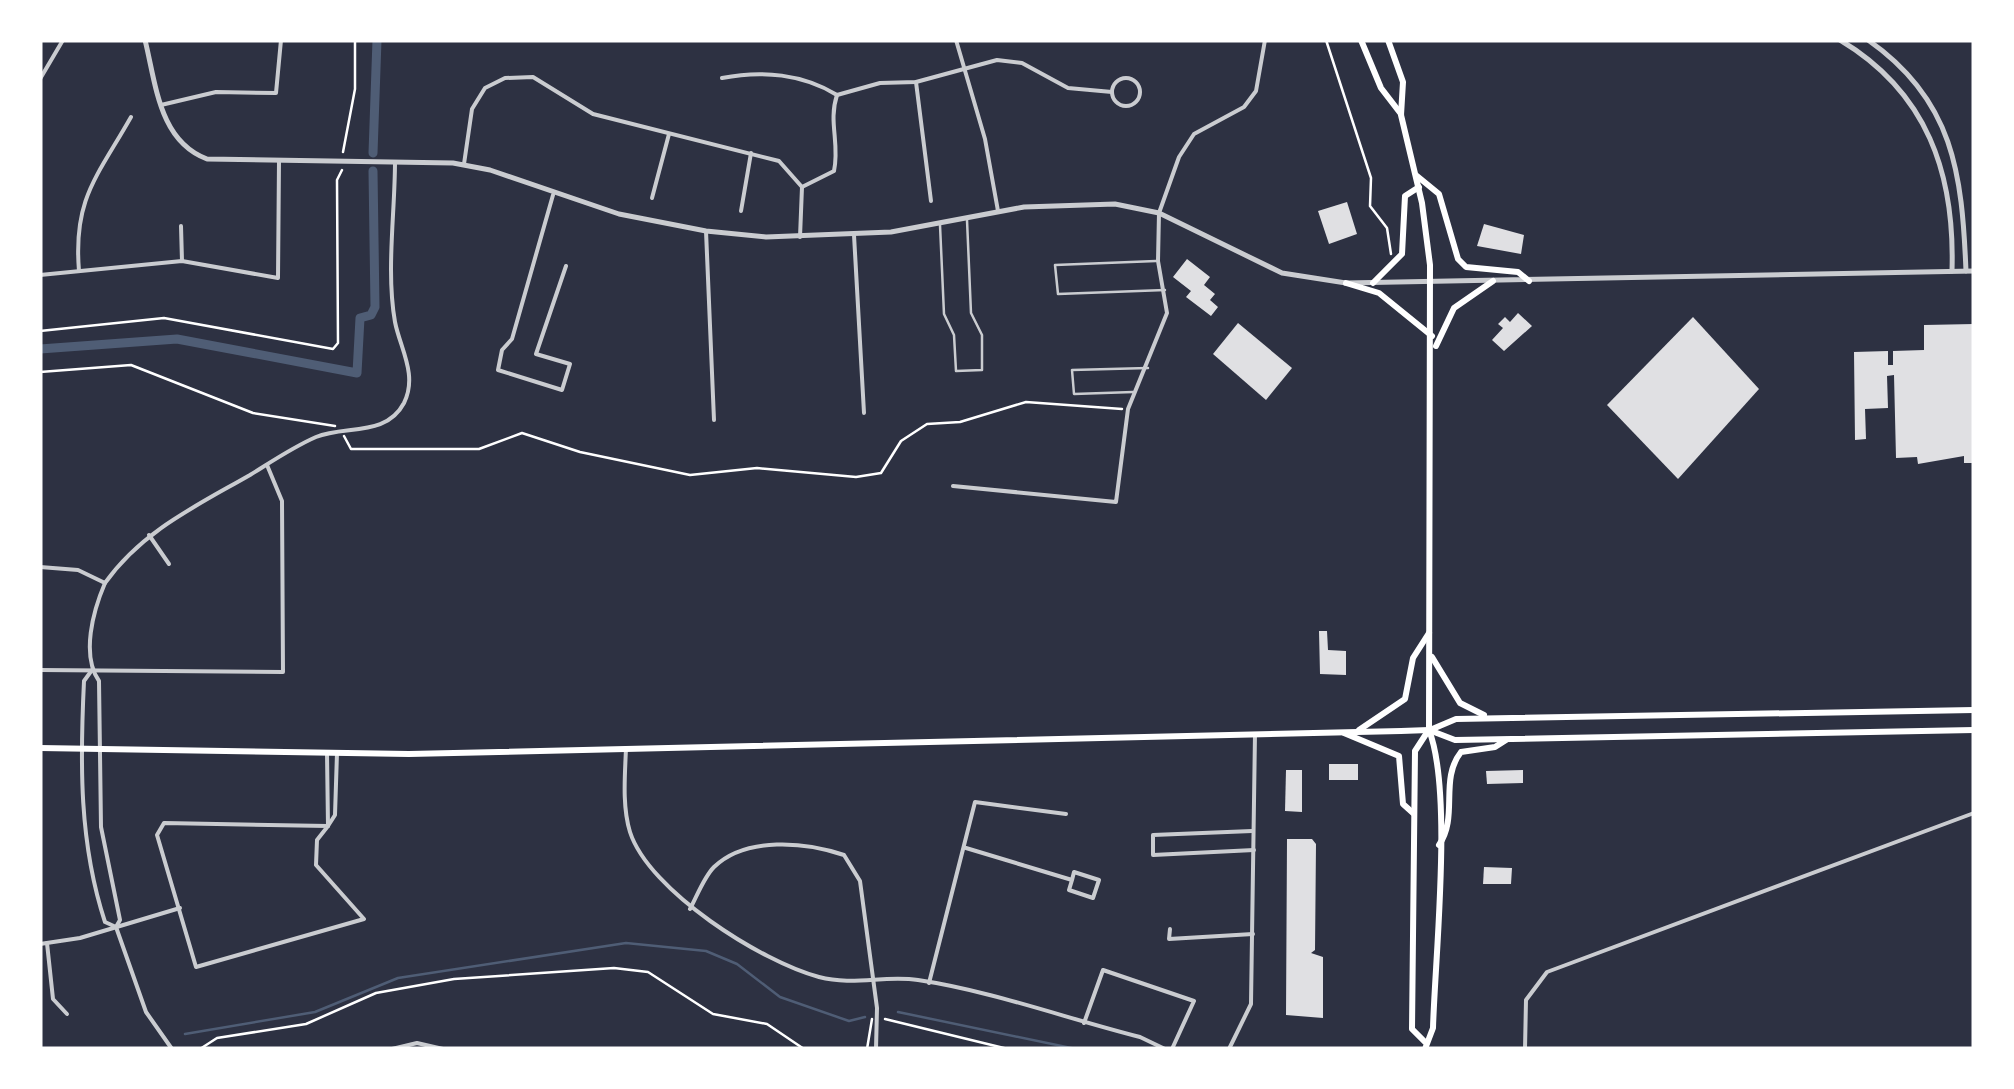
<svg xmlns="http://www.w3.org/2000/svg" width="2014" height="1089" viewBox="0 0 2014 1089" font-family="Karla,sans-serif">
<rect width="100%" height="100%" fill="#2d3142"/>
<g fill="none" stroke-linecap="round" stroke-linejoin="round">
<g stroke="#4f5d75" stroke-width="2.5">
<polyline points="898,1012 1076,1049"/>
<polyline points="185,1034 315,1012 398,978 626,943 706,951 737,964 780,997 849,1021 865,1017"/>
</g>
<g stroke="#4f5d75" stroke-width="9">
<polyline points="373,153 377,40"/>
<polyline points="40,349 177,339 357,373 360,318 371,315 375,307 373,171"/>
</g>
</g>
<g fill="#e0e0e3">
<polygon points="1347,202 1357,234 1329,244 1318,211"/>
<polygon points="1484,224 1524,235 1521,254 1477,246"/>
<polygon points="1187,259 1210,277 1204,285 1215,294 1210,300 1218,307 1211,316 1186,297 1191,291 1173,277"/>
<polygon points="1518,313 1532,326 1504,351 1492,340 1503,328 1498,324 1505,317 1510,322"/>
<polygon points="1693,317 1759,389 1678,479 1607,405"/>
<polygon points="1238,323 1292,368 1266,400 1213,354"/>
<polygon points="1974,324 1974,463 1964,463 1964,456 1918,464 1917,457 1896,458 1894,375 1887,376 1888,408 1865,409 1866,439 1855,440 1854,352 1888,351 1888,365 1893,365 1893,351 1924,350 1924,325"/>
<polygon points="1319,631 1327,631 1328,650 1346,651 1346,675 1320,674"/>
<rect x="1329" y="764" width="29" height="16"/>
<polygon points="1286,770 1302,770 1302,812 1285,811"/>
<polygon points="1523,770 1523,783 1487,784 1486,771"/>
<polygon points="1287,839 1312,839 1316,844 1315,950 1311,953 1323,957 1323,1018 1286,1015"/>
<polygon points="1484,867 1512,868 1511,884 1483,884"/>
</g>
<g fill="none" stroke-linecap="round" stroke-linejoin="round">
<g stroke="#fff" stroke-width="2.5">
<polyline points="1326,40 1371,178 1370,206 1387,228 1391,254"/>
<polyline points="343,152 355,89 355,40"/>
<polyline points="40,331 164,318 333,349 338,343 337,180 342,170"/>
<polyline points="40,372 131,365 253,413 335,426"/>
<polyline points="344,436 351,449 479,449 522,433 580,452 690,475 757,468 856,477 881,473 901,441 927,424 960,422 1026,402 1122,409"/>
<polyline points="885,1019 1008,1049"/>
<polyline points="200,1049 217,1038 306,1024 376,993 454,979 614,968 648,972 713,1014 767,1024 804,1049"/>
<polyline points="867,1049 872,1019"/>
</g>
<g stroke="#caccd0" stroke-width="2.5">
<polyline points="940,225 944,314 954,335 956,371 982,370 982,335 971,313 967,220"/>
<polyline points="1156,261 1055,265 1058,294 1165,290"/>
<polyline points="1133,392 1074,394 1072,370 1148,368"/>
</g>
<g stroke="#caccd0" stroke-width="4">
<polyline points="956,40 985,139 998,211"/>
<circle cx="1126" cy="92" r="14"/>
<path d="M722,78c40,-8 81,-4 115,17l43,-12 36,-1 81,-22 25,3 46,25 44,4"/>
<polyline points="40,79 63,40"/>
<polyline points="916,82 931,201"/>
<polyline points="161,105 216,92 276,93 281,40"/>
<polyline points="464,164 472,109 485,88 505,78 533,77 593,114 779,161 802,187"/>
<path d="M802,187l32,-16c6,-28 -6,-49 3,-76"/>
<polyline points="553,195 512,339 502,350 498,370 562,390 570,364 536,354 566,266"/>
<polyline points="652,198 669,134"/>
<polyline points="741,211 751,153"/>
<polyline points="181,226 182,261"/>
<polyline points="706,231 714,420"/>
<polyline points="854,235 864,413"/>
<polyline points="800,237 802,187"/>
<path d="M79,271c-6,-72 18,-94 52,-154"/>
<polyline points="40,275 182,261 278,278 279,161"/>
<polyline points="953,486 1116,502 1128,409 1167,313 1158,261 1159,213 1179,157 1194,134 1244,107 1256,91 1265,40"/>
<polyline points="149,535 169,564"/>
<path d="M40,567l38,3 27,13c37,-52 91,-77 145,-108 21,-13 43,-28 66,-38 30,-12 70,0 88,-34 14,-28 -4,-55 -9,-81 -9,-51 0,-109 0,-160"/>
<path d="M105,583c-12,28 -24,72 -6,98l2,146 19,93 -4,7 30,85 26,37"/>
<polyline points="40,670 283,672 282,501 267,465"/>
<path d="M92,670l-8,11c-4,82 -5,162 21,241l11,5"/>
<path d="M626,748c-1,27 -4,58 4,84 19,59 132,130 189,145 34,9 66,-2 99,3 74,11 150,39 222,57l25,12"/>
<polyline points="327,753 328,826"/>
<polygon points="164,823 328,826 317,840 316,865 364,919 196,967 157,835"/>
<polyline points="328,826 335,815 337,753"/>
<polyline points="1252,831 1153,835 1153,855 1254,850"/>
<polyline points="966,848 1072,880 1074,872 1099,880 1093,898 1069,890 1072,880"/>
<path d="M690,909c7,-13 14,-32 24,-42 32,-31 92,-25 130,-12l16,26 17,127 -1,41"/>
<polyline points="1170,929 1169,939 1253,934"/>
<polyline points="47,943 53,999 67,1014"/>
<polyline points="40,944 80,938 180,908"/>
<polyline points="929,983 975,802 1066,814"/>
<polyline points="1084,1023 1103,970 1194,1001 1172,1049"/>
<polyline points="392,1049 417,1043 443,1049"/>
<polyline points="1229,1049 1251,1004 1255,734"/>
<polyline points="1525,1049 1526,1000 1547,972 1974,813"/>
</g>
<g stroke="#caccd0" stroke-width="5">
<path d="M145,40c11,44 14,101 62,119l246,4 37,7 129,44 87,17 60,6 125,-5 133,-25 91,-3 44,9 123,60 64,10 628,-12"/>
<path d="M1840,40c87,52 115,133 112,231"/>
<path d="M1868,40c86,60 94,134 98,231"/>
</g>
<g stroke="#fff" stroke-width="6">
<polyline points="1361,40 1381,88 1401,114"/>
<path d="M1388,40l15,42 -2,33 21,88 8,62 -1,465c24,62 6,226 4,298l-8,21"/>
<polyline points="1417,176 1439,194 1458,259 1466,267 1518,272 1529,281"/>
<polyline points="1346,283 1379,293 1432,336"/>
<polyline points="1373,283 1402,254 1405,196 1419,187"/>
<polyline points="1436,346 1454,308 1493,281"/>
<polyline points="1432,657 1460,703 1484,715"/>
<polyline points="1359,730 1405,699 1413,658 1429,633"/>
<polyline points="1430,730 1456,719 1974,710"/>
<polyline points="1344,733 1399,756 1403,804 1413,813"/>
<polyline points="40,748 409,754 1401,731 1429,730 1455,740 1974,730"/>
<path d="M1439,845c20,-29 0,-65 22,-93l34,-5 11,-7"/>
<polyline points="1425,1042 1412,1029 1415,751 1428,731"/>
</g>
</g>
<rect width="2014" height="1089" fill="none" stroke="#ffffff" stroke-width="85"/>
</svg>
